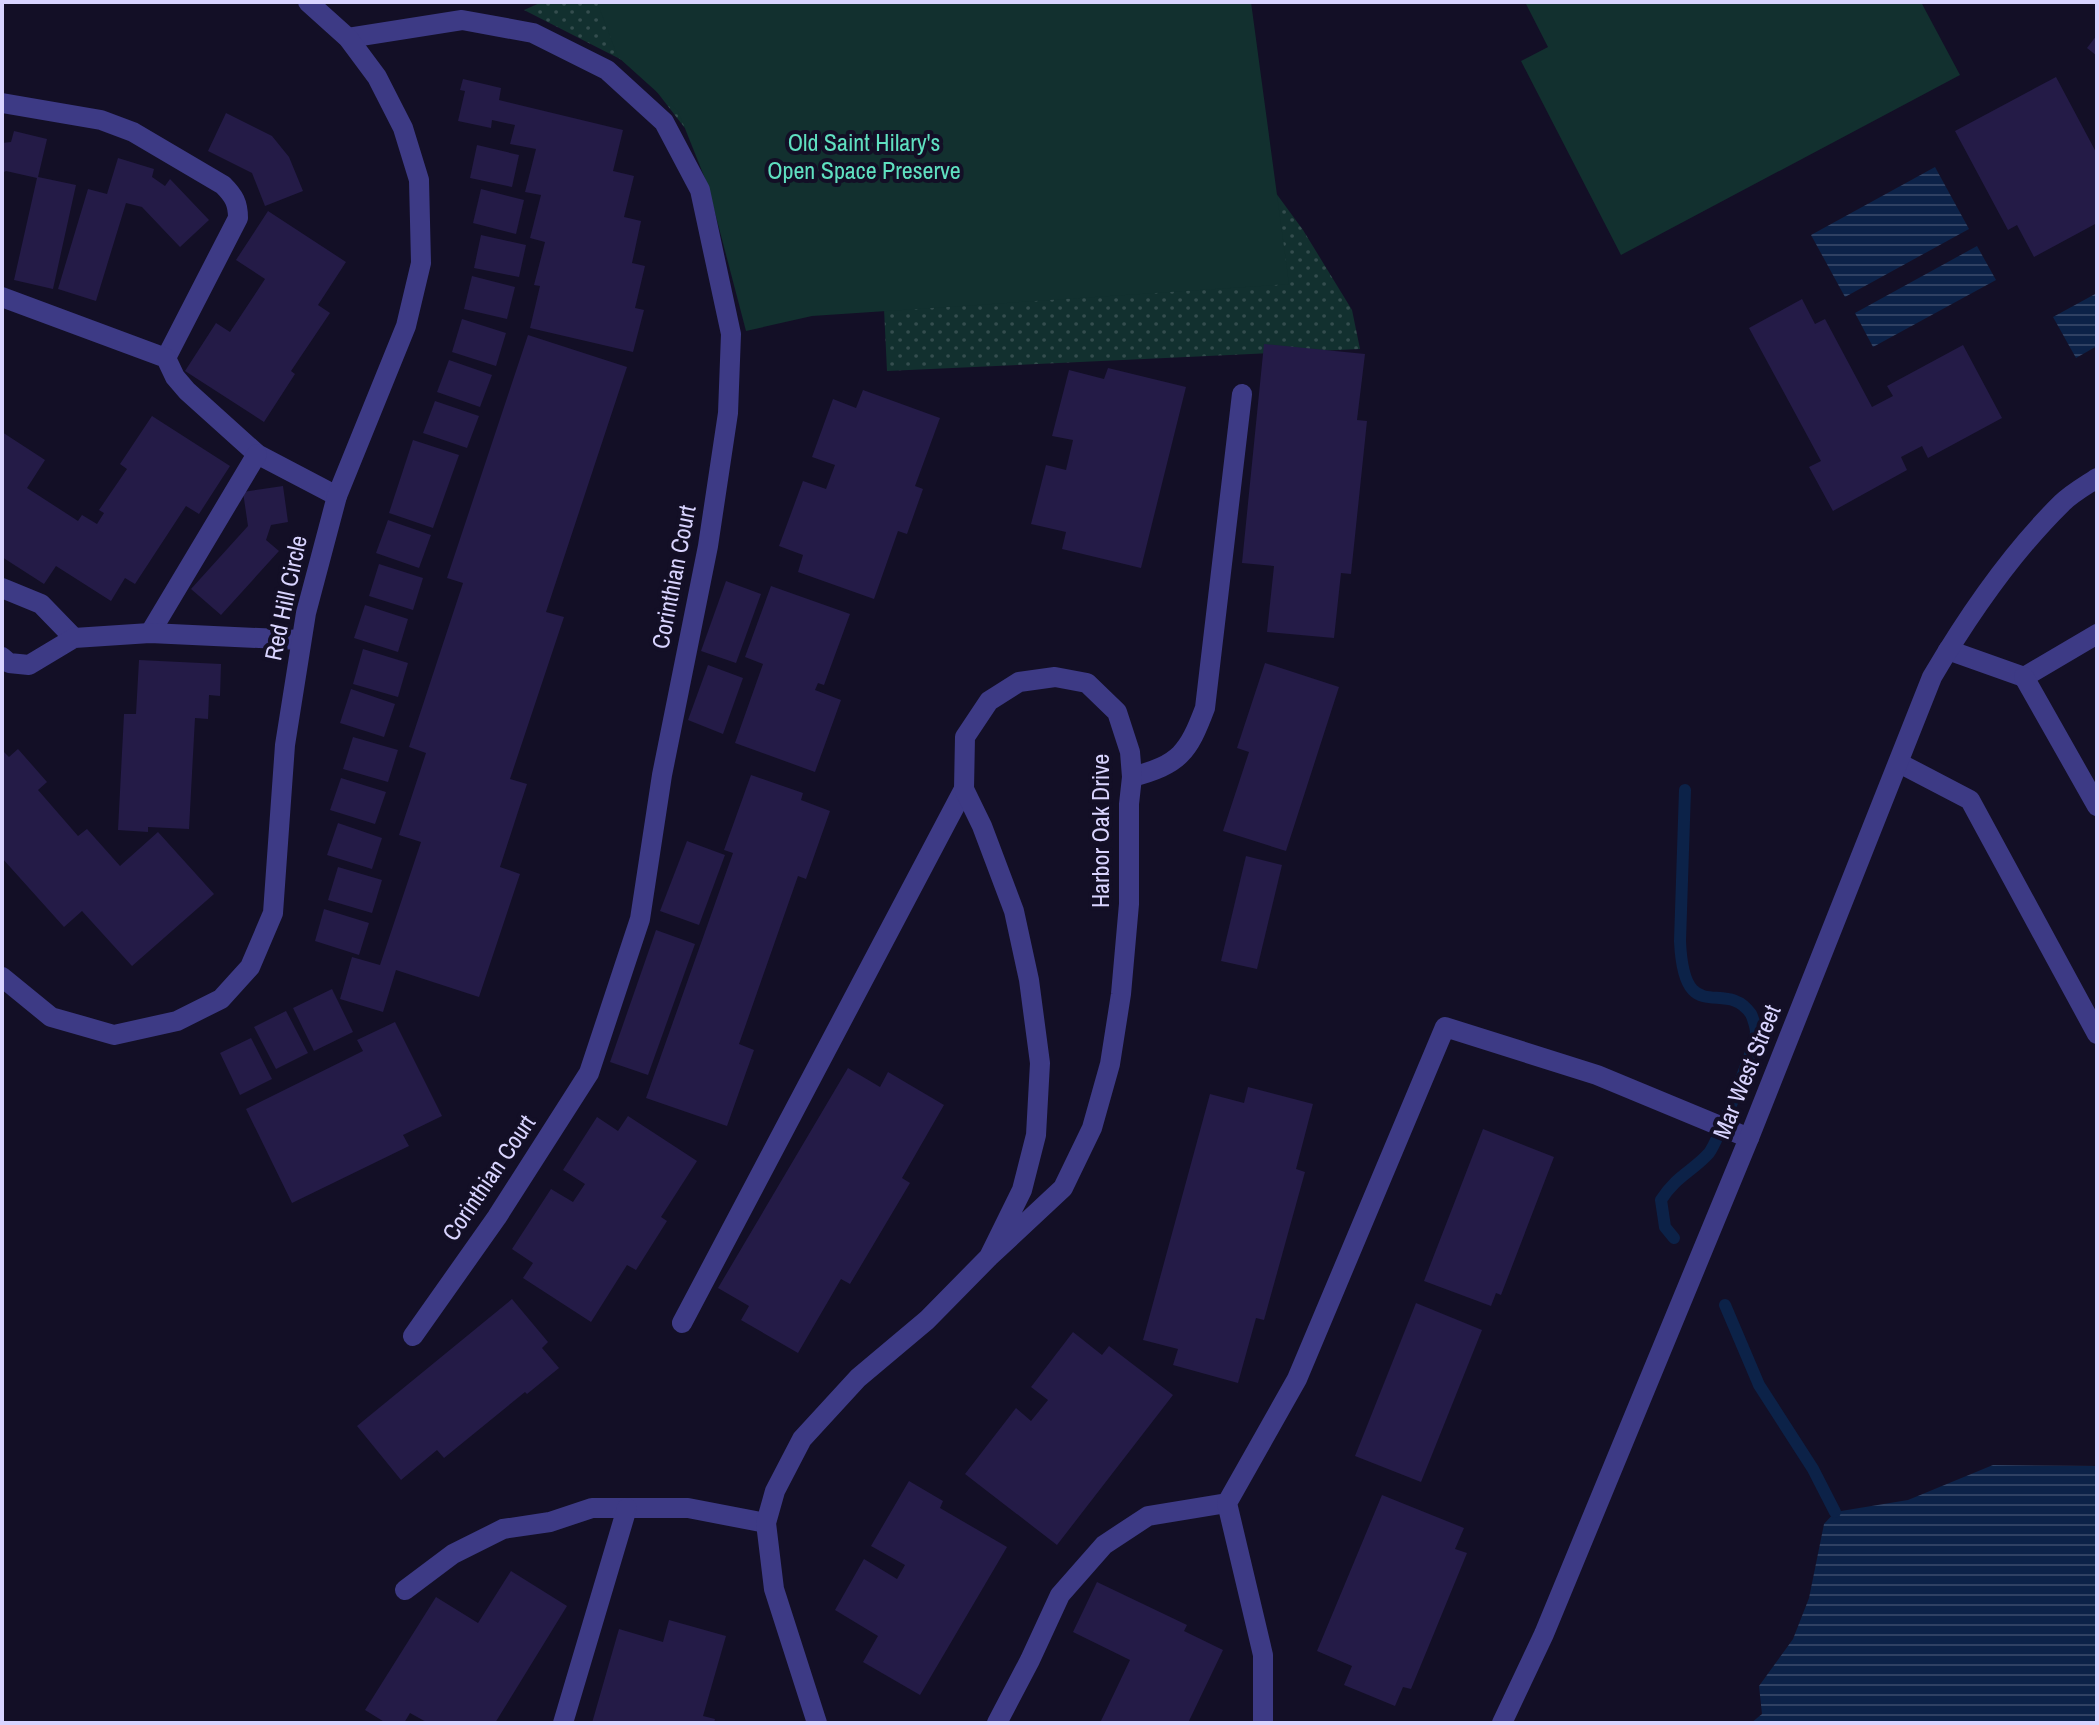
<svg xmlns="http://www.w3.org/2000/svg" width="2099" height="1725" viewBox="0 0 2099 1725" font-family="'Archivo Narrow',sans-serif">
<defs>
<pattern id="grass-dots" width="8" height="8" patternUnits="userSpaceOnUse" patternTransform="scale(2)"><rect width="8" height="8" fill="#12302f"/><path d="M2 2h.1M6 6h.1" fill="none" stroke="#344d4e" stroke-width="1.8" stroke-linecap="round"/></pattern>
<pattern id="water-rules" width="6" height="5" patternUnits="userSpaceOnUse" patternTransform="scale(2)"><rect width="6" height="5" fill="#0c2248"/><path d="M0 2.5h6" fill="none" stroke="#2f4163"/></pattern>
</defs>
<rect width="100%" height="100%" fill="#130f26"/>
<polygon fill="url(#grass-dots)" points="542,2 1136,2 1303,230 1352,310 1360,349 887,371 880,225 684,127 654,88 622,60 524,10"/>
<g fill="#12302f">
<polygon points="597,2 1251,2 1289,284 812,316 746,331 708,186 678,111 618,57"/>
<polygon points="1525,2 1921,2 1960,75 1621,255 1521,61 1548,47"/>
</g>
<g fill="url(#water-rules)">
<polygon points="1935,167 1969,229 1845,297 1811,235"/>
<polygon points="1977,246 1996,280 1873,347 1855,313"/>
<polygon points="2097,293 2097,346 2076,358 2053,317"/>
<polygon points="1993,1465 2097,1466 2097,1723 1751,1723 1762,1714 1759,1686 1793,1639 1809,1598 1824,1524 1835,1512 1908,1500"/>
</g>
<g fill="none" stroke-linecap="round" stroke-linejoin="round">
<g stroke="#0c2248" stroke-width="12">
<path d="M1674,1238l-9,-11 -4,-27c15,-24 32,-29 48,-47 9,-12 46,-106 47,-121 0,-4 -3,-14 -5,-18 -26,-38 -67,17 -71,-73l5,-151"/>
<polyline points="1725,1305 1759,1385 1813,1469 1835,1512"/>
</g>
</g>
<g fill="#241b47">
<polygon points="2097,35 2097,56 2087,48"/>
<polygon points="2056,77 2097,154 2097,223 2034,257 2017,225 2008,230 1955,131"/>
<polygon points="463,79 501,88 499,100 623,130 613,171 634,176 624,217 641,221 632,263 645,266 635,308 644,310 633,352 530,328 540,286 534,285 545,242 530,238 541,195 525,192 536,149 510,144 515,125 492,120 491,128 458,121 465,91 460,90"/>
<polygon points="226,113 272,136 289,157 303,191 265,206 252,173 208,151"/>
<polygon points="14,131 47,139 38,177 76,185 53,289 14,280 37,178 6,171 2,173 2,143 11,142"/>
<polygon points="477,145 519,155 512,187 470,178"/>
<polygon points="118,158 154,169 152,177 165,186 170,179 209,220 180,247 142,207 126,203 96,301 58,289 88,189 107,194"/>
<polygon points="481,189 524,200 516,234 473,223"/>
<polygon points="268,211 346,262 318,305 330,313 291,371 295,374 264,422 185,371 216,323 230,332 265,279 236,260"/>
<polygon points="481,235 526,245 519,277 474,268"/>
<polygon points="472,276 515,287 507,319 464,309"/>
<polygon points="1802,299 1815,324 1825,319 1872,407 1893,396 1887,386 1963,345 2002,418 1928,458 1922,446 1901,457 1907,470 1833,511 1809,467 1821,461 1749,328"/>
<polygon points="462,319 506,333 496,366 452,352"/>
<polygon points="528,335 627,367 546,612 564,617 510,779 527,784 500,867 520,874 479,997 396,970 383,1012 340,999 352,957 380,965 421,842 399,835 426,753 409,747 463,583 447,578"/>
<polygon points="1264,344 1365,354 1357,420 1367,421 1351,574 1341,573 1334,638 1267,632 1274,566 1242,563"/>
<polygon points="449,360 492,375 480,407 437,392"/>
<polygon points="1108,368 1186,387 1141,568 1062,549 1066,532 1031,524 1046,465 1066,470 1073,440 1052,436 1069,370 1104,379"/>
<polygon points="863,390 940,418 915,486 923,489 907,534 898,531 874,599 798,572 803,555 779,546 803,481 826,489 835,465 812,457 833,399 856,408"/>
<polygon points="435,401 479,416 467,448 423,433"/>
<polygon points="152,416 230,466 199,514 186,506 135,584 125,578 111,601 56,566 44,584 2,557 2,432 45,460 27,488 78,521 82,515 97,524 104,513 99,510 127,469 120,464"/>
<polygon points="413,440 459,455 433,528 389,513"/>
<polygon points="283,486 288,522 271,525 266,540 279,551 221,615 191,589 248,526 243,492"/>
<polygon points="388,520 431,535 419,568 376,553"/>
<polygon points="379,564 423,578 413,610 369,596"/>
<polygon points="726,581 761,594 736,663 701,651"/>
<polygon points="771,586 850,614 824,685 818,683 815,690 841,700 815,772 735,743 763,664 745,657"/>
<polygon points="365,605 408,619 398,652 354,638"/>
<polygon points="363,649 408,663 398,697 353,684"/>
<polygon points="139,660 221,664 220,696 209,695 208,719 195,718 189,829 148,827 148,832 118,830 124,714 136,714"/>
<polygon points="1265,663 1339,687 1286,851 1223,831 1249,752 1237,748"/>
<polygon points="708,665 743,678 723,734 688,720"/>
<polygon points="351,689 395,704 384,737 340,723"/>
<polygon points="353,737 398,750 388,782 343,769"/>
<polygon points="18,749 47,782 38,790 78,836 87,829 120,866 158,832 214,894 132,966 82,911 64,927 2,858 2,750 9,757"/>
<polygon points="751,775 803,793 801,800 830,811 806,879 798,876 739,1044 754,1050 727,1126 646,1098 733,853 724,850"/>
<polygon points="341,778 386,792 375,824 330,810"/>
<polygon points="338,823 382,838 372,869 327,855"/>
<polygon points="687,841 725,855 699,925 660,911"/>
<polygon points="1246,856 1282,865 1257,969 1221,961"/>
<polygon points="338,867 382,880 372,913 328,900"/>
<polygon points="324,909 369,923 359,955 315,941"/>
<polygon points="656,930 695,944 648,1075 610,1062"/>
<polygon points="332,989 353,1032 314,1051 293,1008"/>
<polygon points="286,1011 308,1053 276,1069 254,1027"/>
<polygon points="395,1022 442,1116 403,1135 409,1146 292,1203 246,1109 363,1051 357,1040"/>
<polygon points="251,1038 272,1079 240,1095 220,1053"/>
<polygon points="848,1068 880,1087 888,1072 944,1105 902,1178 910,1183 850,1284 841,1279 798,1353 741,1320 749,1306 718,1288"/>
<polygon points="1248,1087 1313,1104 1296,1169 1305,1172 1264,1320 1256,1318 1238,1383 1173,1365 1178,1349 1143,1340 1210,1094 1244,1103"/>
<polygon points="628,1116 697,1161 661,1217 667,1221 636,1270 627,1265 591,1322 523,1278 533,1263 512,1249 551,1189 573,1202 585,1184 563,1170 597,1117 618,1131"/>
<polygon points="1483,1129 1554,1157 1501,1295 1496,1293 1491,1306 1424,1281"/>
<polygon points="512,1299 548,1342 542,1348 559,1368 527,1394 525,1392 444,1458 437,1450 401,1480 357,1426"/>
<polygon points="1416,1303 1482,1330 1421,1482 1355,1456"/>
<polygon points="1073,1332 1102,1355 1109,1346 1173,1395 1057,1545 965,1474 1016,1408 1031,1421 1048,1400 1031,1387"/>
<polygon points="909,1481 943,1501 940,1508 1007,1547 920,1695 863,1662 878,1636 835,1610 864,1559 897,1579 905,1565 871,1546"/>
<polygon points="1382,1495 1464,1528 1455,1549 1467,1553 1411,1689 1403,1687 1395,1706 1344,1685 1352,1666 1317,1651"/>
<polygon points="511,1571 567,1606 495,1723 428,1723 410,1713 404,1723 386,1723 365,1710 436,1597 478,1623"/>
<polygon points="1097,1582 1187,1625 1184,1631 1223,1650 1188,1723 1100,1723 1130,1660 1073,1632"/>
<polygon points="669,1620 726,1636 703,1716 715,1719 714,1723 592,1723 619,1629 663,1642"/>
</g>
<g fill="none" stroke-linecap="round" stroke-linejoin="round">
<g stroke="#3d3a85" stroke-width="20">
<polyline points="348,38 462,20 533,33 607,70 664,122 700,190 731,334 728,413 708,546 662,775 640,919 589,1073 497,1217 413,1336"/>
<path d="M2,103l99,17 32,12 90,53c11,11 15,18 15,33l-72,140"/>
<polyline points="2,297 166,358 175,377 187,391 257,454 337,496"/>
<polyline points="2,588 41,604 74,638"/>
<polyline points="150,633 257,454"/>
<polyline points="1948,650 2024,677 2097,634"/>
<polyline points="2,657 9,663 29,665 74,638 150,633 301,640"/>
<polyline points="2024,677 2097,806"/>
<polyline points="1899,763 1970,800 2097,1034"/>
<path d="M1132,777c48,-13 56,-24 73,-69l37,-314"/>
<polyline points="2,977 51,1017 114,1035 177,1021 221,999 250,967 273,913 285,745 306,613 337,496 406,326 421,263 419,180 403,128 377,77 348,38 308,2"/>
<polyline points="682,1323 964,789"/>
<polyline points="405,1590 453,1554 503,1529 550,1522 592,1508 688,1508 766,1523"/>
<polyline points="563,1723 627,1508"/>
<polyline points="817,1723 774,1589 766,1523 775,1491 802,1439 858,1378 927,1320 989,1257 1063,1188 1092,1128 1110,1064 1121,994 1129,904 1129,804 1132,777 1130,752 1117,712 1087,683 1055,677 1019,682 989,701 965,737 964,789 982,826 1014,911 1029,980 1040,1063 1036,1135 1022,1190 989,1257"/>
<polyline points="997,1723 1030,1660 1060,1595 1104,1545 1148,1516 1227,1503"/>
<polyline points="1263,1723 1263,1655 1227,1503 1297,1379 1445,1027 1597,1075 1749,1138"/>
<path d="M1502,1723l42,-89 205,-496 183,-461c37,-63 78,-123 130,-174 10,-10 23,-17 35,-25"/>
</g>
</g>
<g text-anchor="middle" stroke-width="8" stroke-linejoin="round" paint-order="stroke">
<g font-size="24" fill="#5fe0c0" stroke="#130f26">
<text x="864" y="151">Old Saint Hilary's<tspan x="864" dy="28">Open Space Preserve</tspan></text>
</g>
<g font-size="24" fill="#d9d4ff" stroke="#130f26">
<text transform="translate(674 577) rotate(-79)" y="8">Corinthian Court</text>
<text transform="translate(286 598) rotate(-78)" y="8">Red Hill Circle</text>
<text transform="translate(1101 831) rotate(-90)" y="8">Harbor Oak Drive</text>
<text transform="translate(1747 1072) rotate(-68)" y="8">Mar West Street</text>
<text transform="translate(489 1178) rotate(-56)" y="8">Corinthian Court</text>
</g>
</g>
<rect width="2099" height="1725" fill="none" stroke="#d9d4ff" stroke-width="8"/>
</svg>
